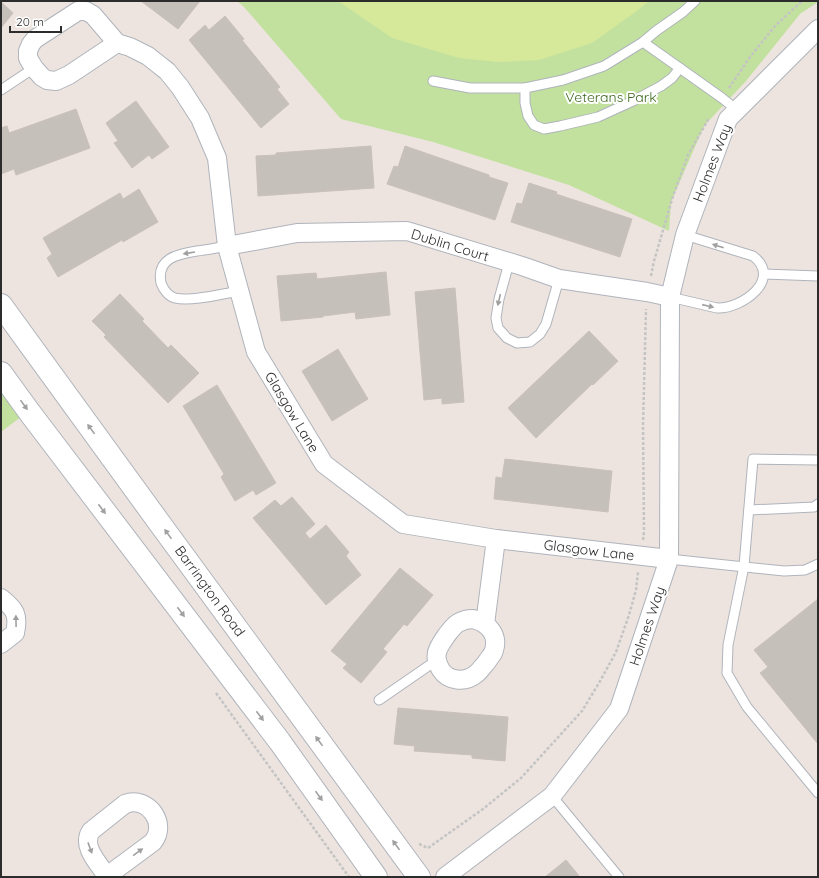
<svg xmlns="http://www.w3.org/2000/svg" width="819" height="878" viewBox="0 0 819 878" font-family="Quicksand,sans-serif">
<rect width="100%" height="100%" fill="#ede4df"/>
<g fill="#c2e19e">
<polygon points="237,1 818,1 818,2 800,14 746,81 704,126 671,202 669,231 569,185 433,142 341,119 244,7"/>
<polygon points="1,379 26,413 1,432"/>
</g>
<polygon fill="#d6e89a" points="338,1 649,1 634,13 592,43 539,60 498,62 459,58 392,38"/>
<g fill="#c6c0ba" stroke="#c9c0b9">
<polygon points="141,1 200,1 178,29"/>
<polygon points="1,2 13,13 1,28"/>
<polygon points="225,16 244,39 242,40 280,87 277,89 289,104 261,128 189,40 205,25 209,30"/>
<polygon points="136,101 169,147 152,159 149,155 132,168 114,143 118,141 106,123"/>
<polygon points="76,109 90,148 16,175 14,169 1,174 1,128 7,126 9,133"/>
<polygon points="371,146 374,188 258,196 256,156 276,155 276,153"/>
<polygon points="405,146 489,175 489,177 508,183 495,220 387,184 394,166 398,167"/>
<polygon points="529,183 557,192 556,194 632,219 620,257 511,222 517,203 522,204"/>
<polygon points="139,189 158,222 123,242 122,240 58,277 47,258 52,254 43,238 120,193 123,199"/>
<polygon points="386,272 390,315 356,319 355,312 323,316 323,317 281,321 277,276 316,273 317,279"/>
<polygon points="455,288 464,402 442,404 442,398 424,400 415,292"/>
<polygon points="120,294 144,319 142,321 168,348 171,345 199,373 168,403 104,337 106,335 92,321"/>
<polygon points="589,331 618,361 593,385 592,384 536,438 508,408"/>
<polygon points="338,349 368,399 332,421 302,371"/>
<polygon points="217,385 276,483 256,495 253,490 235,501 221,477 224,474 183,406"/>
<polygon points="505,459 612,471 608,512 494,499 496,477 502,478"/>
<polygon points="292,497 315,524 305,533 310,539 326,525 349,552 346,556 361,575 326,605 253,518 275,500 281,506"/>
<polygon points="400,568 433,595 407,626 404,624 383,649 387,652 361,683 343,668 347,664 331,651"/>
<polygon points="818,599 818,744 760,673 768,667 754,650"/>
<polygon points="398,708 508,717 505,761 472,758 472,755 414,751 415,746 394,744"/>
<polygon points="566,860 580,877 545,877"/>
</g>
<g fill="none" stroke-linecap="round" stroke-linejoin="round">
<defs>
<g id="service">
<polyline points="643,42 722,98 737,110"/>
<polyline points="433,81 470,88 525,88 563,80 604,66 643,42 656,31 683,12 695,1"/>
<polyline points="525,88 525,103 528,116 534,125 544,129 560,126 598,117 633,101 661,86 672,78 680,68"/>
<polyline points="1,90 34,68"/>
<path d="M227,246c-10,2 -20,4 -30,5 -19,3 -41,7 -36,32 2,6 8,14 14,15 15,4 47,-4 64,-7"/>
<polyline points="509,263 499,299 496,318 498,328 507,338 517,343 530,342 540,334 546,324 559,279"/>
<polyline points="764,274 818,276"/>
<path d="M670,297l47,11c25,1 66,-29 36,-52l-68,-21"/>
<polyline points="818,460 753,459 744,566 728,645 727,673 747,707 818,793"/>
<polyline points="749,510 814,507 818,504"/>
<polyline points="669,559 784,571 805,570 818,564"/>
<polyline points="379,700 437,660"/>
<polyline points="552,796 619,877"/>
</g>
<g id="minor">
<polygon points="78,11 86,11 93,15 117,43 69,75 56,81 47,80 42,77 34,68 28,58 28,51 31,44 35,39"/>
<polyline points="117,43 130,47 148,56 158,64 167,71 180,87 200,118 217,158 227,246 256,352 324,464 403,524 496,539 669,559"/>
<polyline points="227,246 297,233 407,231 522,266 559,279 647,292 670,297"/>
<path d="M1,598c14,11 18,17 14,35l-14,11"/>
<path d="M473,619c16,4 27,17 20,34 -2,3 -5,7 -7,10 -4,4 -6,8 -10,11 -11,9 -28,7 -35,-4 -9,-15 -3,-22 5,-34 4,-5 7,-10 12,-13 5,-3 10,-4 15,-4z"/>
<polyline points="485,624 496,539"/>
<path d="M107,876l46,-34c15,-18 -5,-47 -28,-38l-34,27c-10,15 7,32 16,45l1,1"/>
<polyline points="445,877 552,796 619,709 669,559 670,297 685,235 728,119 818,29"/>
</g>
<g id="secondary">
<polyline points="1,305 158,521 419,877"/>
<polyline points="1,373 30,413 280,742 376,877"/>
</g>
</defs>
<use href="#service" stroke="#afb4bc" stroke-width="11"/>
<use href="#minor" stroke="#afb4bc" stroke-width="20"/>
<use href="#secondary" stroke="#afb4bc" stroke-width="24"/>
<g stroke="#c4c4c4" stroke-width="2.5" stroke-dasharray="3 2" stroke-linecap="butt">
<polyline points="729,88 750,57 775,26 802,1"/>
<polyline points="651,276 654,261 673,196 688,155 709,118"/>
<polyline points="643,540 644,532 643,426 646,309"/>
<polyline points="216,693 349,877"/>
<polyline points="419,844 428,848 483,809 521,778 582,711 599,683 616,652 629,615 636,590 638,572"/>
</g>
<use href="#service" stroke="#fff" stroke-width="9"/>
<use href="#minor" stroke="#fff" stroke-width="18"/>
<use href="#secondary" stroke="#fff" stroke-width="22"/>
</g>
<defs><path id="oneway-solid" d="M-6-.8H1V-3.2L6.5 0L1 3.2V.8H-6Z"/></defs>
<g fill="#a0a0a0">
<use href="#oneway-solid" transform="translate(718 246) rotate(-163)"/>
<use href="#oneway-solid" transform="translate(189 253) rotate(171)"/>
<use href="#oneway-solid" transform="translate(499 300) rotate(103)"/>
<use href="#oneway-solid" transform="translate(708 306) rotate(13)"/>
<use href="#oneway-solid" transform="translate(24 405) rotate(54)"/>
<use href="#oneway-solid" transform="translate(91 429) rotate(-126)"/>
<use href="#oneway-solid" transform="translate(102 509) rotate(53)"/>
<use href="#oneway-solid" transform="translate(168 534) rotate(-126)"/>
<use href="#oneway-solid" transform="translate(181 612) rotate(53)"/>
<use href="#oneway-solid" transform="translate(16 621) rotate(-91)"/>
<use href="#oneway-solid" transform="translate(260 716) rotate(53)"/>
<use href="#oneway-solid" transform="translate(319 741) rotate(-126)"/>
<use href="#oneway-solid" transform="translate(319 796) rotate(54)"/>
<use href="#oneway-solid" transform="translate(396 845) rotate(-126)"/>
<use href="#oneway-solid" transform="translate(90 848) rotate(70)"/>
<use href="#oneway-solid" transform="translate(138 852) rotate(-36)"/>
</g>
<g text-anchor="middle" stroke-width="4" stroke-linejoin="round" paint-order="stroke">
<g font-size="14" fill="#3b681d" stroke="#fff">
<text x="611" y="102">Veterans Park</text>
</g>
<g font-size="14" fill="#2c2c2c" stroke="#fff">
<text transform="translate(712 163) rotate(-69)" y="5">Holmes Way</text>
<text transform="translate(450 245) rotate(17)" y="5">Dublin Court</text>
<text transform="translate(292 412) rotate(59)" y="5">Glasgow Lane</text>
<text transform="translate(589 550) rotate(7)" y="5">Glasgow Lane</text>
<text transform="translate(210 591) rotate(54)" y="5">Barrington Road</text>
<text transform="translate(647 626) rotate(-71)" y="5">Holmes Way</text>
</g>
</g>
<rect width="819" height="878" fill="none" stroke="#2c2c2c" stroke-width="4"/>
<path d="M10 26v6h51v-6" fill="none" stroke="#2c2c2c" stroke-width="2"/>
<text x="16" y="26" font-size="12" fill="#2c2c2c" stroke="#ffffff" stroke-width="3" paint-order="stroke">20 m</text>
</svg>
